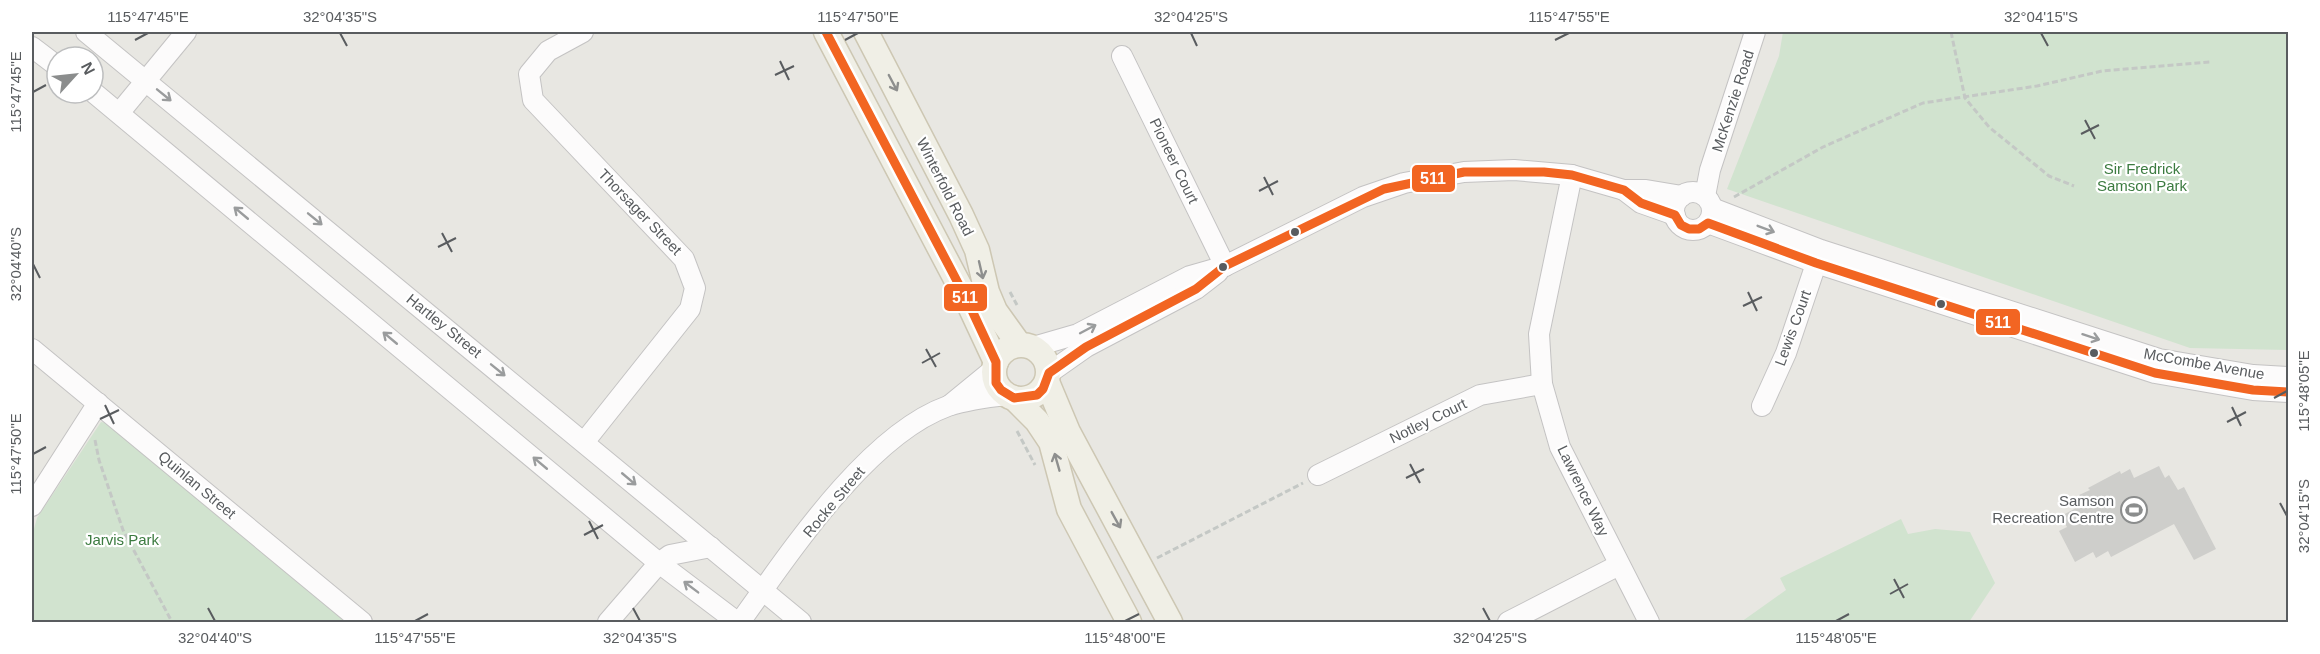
<svg xmlns="http://www.w3.org/2000/svg" width="2320" height="654" viewBox="0 0 2320 654" font-family="Helvetica,sans-serif">
<rect width="100%" height="100%" fill="#e8e7e2"/>
<g fill="#d1e3cf">
<polygon points="1783,32 2288,32 2288,350 2190,348 1727,189 1779,56"/>
<polygon points="101,422 117,425 346,622 32,622 32,536 37,518"/>
<polygon points="1901,519 1908,534 1935,529 1970,532 1995,583 1969,622 1741,622 1786,590 1780,578"/>
</g>
<polygon fill="#cececb" points="2159,466 2165,478 2169,475 2178,490 2184,487 2216,549 2194,560 2174,524 2111,557 2108,551 2096,558 2093,552 2075,562 2059,531 2067,527 2061,516 2084,504 2079,495 2090,490 2088,488 2120,471 2121,474 2130,469 2134,478"/>
<g fill="none" stroke-linecap="round" stroke-linejoin="round">
<defs>
<g id="minor">
<polyline points="86,32 801,622"/>
<polyline points="583,32 548,51 529,74 533,100 684,259 695,288 690,309 585,441"/>
<polyline points="32,47 57,66"/>
<polyline points="1122,56 1225,266"/>
<polyline points="93,92 659,563 737,622"/>
<polyline points="120,112 186,32"/>
<polyline points="1572,175 1539,334 1542,384 1560,447 1649,622"/>
<polyline points="1624,190 1641,203 1675,215"/>
<circle cx="1693" cy="211" r="19"/>
<polyline points="1705,196 1710,170 1755,32"/>
<polyline points="1712,208 1821,250 2159,359 2253,375 2288,377"/>
<polyline points="1708,223 1816,263 2155,373 2253,390 2288,392"/>
<polyline points="1033,347 1078,334 1190,276 1225,266 1363,197 1404,183 1464,172 1514,170 1572,175 1624,190 1646,190 1682,196"/>
<polyline points="32,349 362,622"/>
<polyline points="1049,373 1086,347 1196,289 1218,272"/>
<polyline points="950,405 994,369"/>
<polyline points="1762,406 1786,353 1820,252"/>
<polyline points="1318,475 1480,395 1542,384"/>
<polyline points="32,506 98,403"/>
<polyline points="608,622 659,563 670,555 711,547"/>
<path d="M740,622c49,-68 127,-187 208,-216 18,-6 40,-9 59,-11"/>
<polyline points="1508,622 1619,565"/>
</g>
<g id="major">
<polyline points="826,32 968,302 996,362"/>
<polyline points="866,32 961,215 977,250 987,292 995,311 1018,343"/>
<circle cx="1021" cy="372" r="27"/>
<polyline points="1047,382 1068,432 1170,622"/>
<polyline points="1014,398 1037,421 1051,442 1069,509 1129,622"/>
</g>
</defs>
<use href="#minor" stroke="#c4c3c3" stroke-width="22"/>
<use href="#major" stroke="#cdc7b3" stroke-width="27"/>
<g stroke="#c4c8c5" stroke-width="3" stroke-dasharray="6 3" stroke-linecap="butt">
<polyline points="1951,32 1965,98 1989,127 2049,176 2074,186"/>
<polyline points="1734,197 1823,147 1923,103 2037,86 2102,71 2210,62"/>
<polyline points="1010,292 1017,305"/>
<polyline points="1017,431 1035,465"/>
<polyline points="95,440 99,460 123,530 172,622"/>
<polyline points="1157,558 1303,483"/>
</g>
<use href="#minor" stroke="#fcfbfb" stroke-width="20"/>
<use href="#major" stroke="#f0efe6" stroke-width="24"/>
<defs>
<polyline id="bus-1" points="826,32 968,302 996,362 996,383 1001,390 1014,398 1037,395 1043,389 1049,373 1086,347 1196,289 1225,266 1384,189 1464,172 1544,172 1572,175 1624,190 1641,203 1675,215 1681,225 1689,229 1699,229 1708,223 1816,263 2155,373 2253,390 2288,392"/>
</defs>
<use href="#bus-1" stroke="#fff" stroke-width="14"/>
<use href="#bus-1" stroke="#f26522" stroke-width="9"/>
</g>
<defs><path id="oneway-shaft" d="M-6 0H5M1.5-3L5.5 0L1.5 3" fill="none" stroke-width="1.6" stroke-linecap="round" stroke-linejoin="round" transform="scale(1.5)"/></defs>
<g stroke="#8e8f8e">
<use href="#oneway-shaft" transform="translate(893 83) rotate(62)"/>
<use href="#oneway-shaft" transform="translate(981 270) rotate(77)"/>
<use href="#oneway-shaft" transform="translate(1057 462) rotate(-106)"/>
<use href="#oneway-shaft" transform="translate(1116 520) rotate(61)"/>
</g>
<g stroke="#9a9c9d">
<use href="#oneway-shaft" transform="translate(164 95) rotate(39)"/>
<use href="#oneway-shaft" transform="translate(241 213) rotate(-140)"/>
<use href="#oneway-shaft" transform="translate(315 219) rotate(39)"/>
<use href="#oneway-shaft" transform="translate(1766 229) rotate(21)"/>
<use href="#oneway-shaft" transform="translate(1088 329) rotate(-28)"/>
<use href="#oneway-shaft" transform="translate(2091 337) rotate(18)"/>
<use href="#oneway-shaft" transform="translate(390 338) rotate(-140)"/>
<use href="#oneway-shaft" transform="translate(498 370) rotate(39)"/>
<use href="#oneway-shaft" transform="translate(540 463) rotate(-140)"/>
<use href="#oneway-shaft" transform="translate(629 479) rotate(40)"/>
<use href="#oneway-shaft" transform="translate(691 587) rotate(-143)"/>
</g>
<path fill="none" stroke="#595c5f" stroke-width="2" d="M340,33l7,13M1191,33l6,13M2041,33l7,13M135,40l13,-7M845,40l13,-7M1555,40l14,-7M780,61l9,19M775,75l19,-9M33,92l13,-7M2085,120l10,19M2081,134l18,-9M1264,177l9,18M1259,191l19,-10M442,233l10,19M438,247l18,-9M33,264l7,14M1748,292l9,19M1743,306l19,-9M926,349l10,18M922,363l18,-10M2274,398l13,-7M105,405l9,19M2232,407l9,19M100,419l19,-9M2227,422l19,-10M33,454l13,-7M1410,464l10,19M1406,478l18,-9M2280,503l7,13M589,521l9,18M584,535l19,-10M1894,579l10,19M1890,594l18,-10M208,608l7,13M633,608l7,13M1483,608l7,13M415,621l13,-7M1125,621l14,-7M1836,621l13,-7"/>
<defs>
<symbol id="stadium-ring" viewBox="-11 -11 22 22"><circle r="9.5" fill="#fff" stroke="#8b8d8d" stroke-width="1.5"/><path d="M0-5a6.5 5 0 1 0 0 10a6.5 5 0 1 0 0-10ZM-3.5-1.8h7v3.6h-7Z" fill="#8b8d8d"/></symbol>
</defs>
<g fill-rule="evenodd">
<use href="#stadium-ring" x="2119" y="495" width="30" height="30"/>
</g>
<g fill="#595c5f" stroke="#fff" stroke-width="2">
<circle cx="1295" cy="232" r="5"/>
<circle cx="1223" cy="267" r="5"/>
<circle cx="1941" cy="304" r="5"/>
<circle cx="2094" cy="353" r="5"/>
</g>
<g text-anchor="middle" stroke-width="4.5" stroke-linejoin="round" paint-order="stroke">
<g font-size="15" fill="#595c5f" stroke="#fff">
<text transform="translate(1733 101) rotate(-72)" y="5">McKenzie Road</text>
<text transform="translate(1174 161) rotate(64)" y="5">Pioneer Court</text>
<text transform="translate(945 187) rotate(63)" y="5">Winterfold Road</text>
<text transform="translate(640 212) rotate(46)" y="5">Thorsager Street</text>
<text transform="translate(444 326) rotate(39)" y="5">Hartley Street</text>
<text transform="translate(1793 328) rotate(-70)" y="5">Lewis Court</text>
<text transform="translate(2204 364) rotate(10)" y="5">McCombe Avenue</text>
<text transform="translate(1428 421) rotate(-26)" y="5">Notley Court</text>
<text transform="translate(197 485) rotate(40)" y="5">Quinlan Street</text>
<text transform="translate(1583 491) rotate(64)" y="5">Lawrence Way</text>
<text transform="translate(834 502) rotate(-50)" y="5">Rocke Street</text>
</g>
<g font-size="15" fill="#3c7b40" stroke="#fff">
<text x="2142" y="174">Sir Fredrick<tspan x="2142" dy="17">Samson Park</tspan></text>
<text x="122" y="545">Jarvis Park</text>
</g>
<g font-size="15" fill="#595c5f" stroke="#fff" text-anchor="end">
<text x="2114" y="506">Samson<tspan x="2114" dy="17">Recreation Centre</tspan></text>
</g>
</g>
<g stroke="#fff" stroke-width="2">
<rect x="1411" y="164" width="45" height="29" rx="6" fill="#f26522"/>
<rect x="943" y="283" width="45" height="29" rx="6" fill="#f26522"/>
<rect x="1975" y="308" width="46" height="28" rx="6" fill="#f26522"/>
</g>
<g font-size="16" text-anchor="middle" font-weight="bold" fill="#fff">
<text x="1433" y="184">511</text>
<text x="965" y="303">511</text>
<text x="1998" y="328">511</text>
</g>
<rect width="2320" height="654" fill="none" stroke="#ffffff" stroke-width="66"/>
<g transform="translate(75 75) rotate(63)"><circle r="28" fill="#ffffff" stroke="#bdbebf" stroke-width="1.5"/>
<path d="M0-4.5L10 22L0 15L-10 22Z" fill="#8b8d8d"/>
<text y="-9" font-size="16" font-weight="bold" text-anchor="middle" fill="#595c5f">N</text>
</g>
<rect x="33" y="33" width="2254" height="588" fill="none" stroke="#595c5f" stroke-width="2"/>
<g font-size="15" text-anchor="middle" fill="#595c5f">
<text x="148" y="22">115°47'45"E</text>
<text x="340" y="22">32°04'35"S</text>
<text x="858" y="22">115°47'50"E</text>
<text x="1191" y="22">32°04'25"S</text>
<text x="1569" y="22">115°47'55"E</text>
<text x="2041" y="22">32°04'15"S</text>
<text transform="translate(16 92) rotate(-90)" y="5">115°47'45"E</text>
<text transform="translate(16 264) rotate(-90)" y="5">32°04'40"S</text>
<text transform="translate(2304 391) rotate(-90)" y="5">115°48'05"E</text>
<text transform="translate(16 454) rotate(-90)" y="5">115°47'50"E</text>
<text transform="translate(2304 516) rotate(-90)" y="5">32°04'15"S</text>
<text x="215" y="643">32°04'40"S</text>
<text x="415" y="643">115°47'55"E</text>
<text x="640" y="643">32°04'35"S</text>
<text x="1125" y="643">115°48'00"E</text>
<text x="1490" y="643">32°04'25"S</text>
<text x="1836" y="643">115°48'05"E</text>
</g>
</svg>
